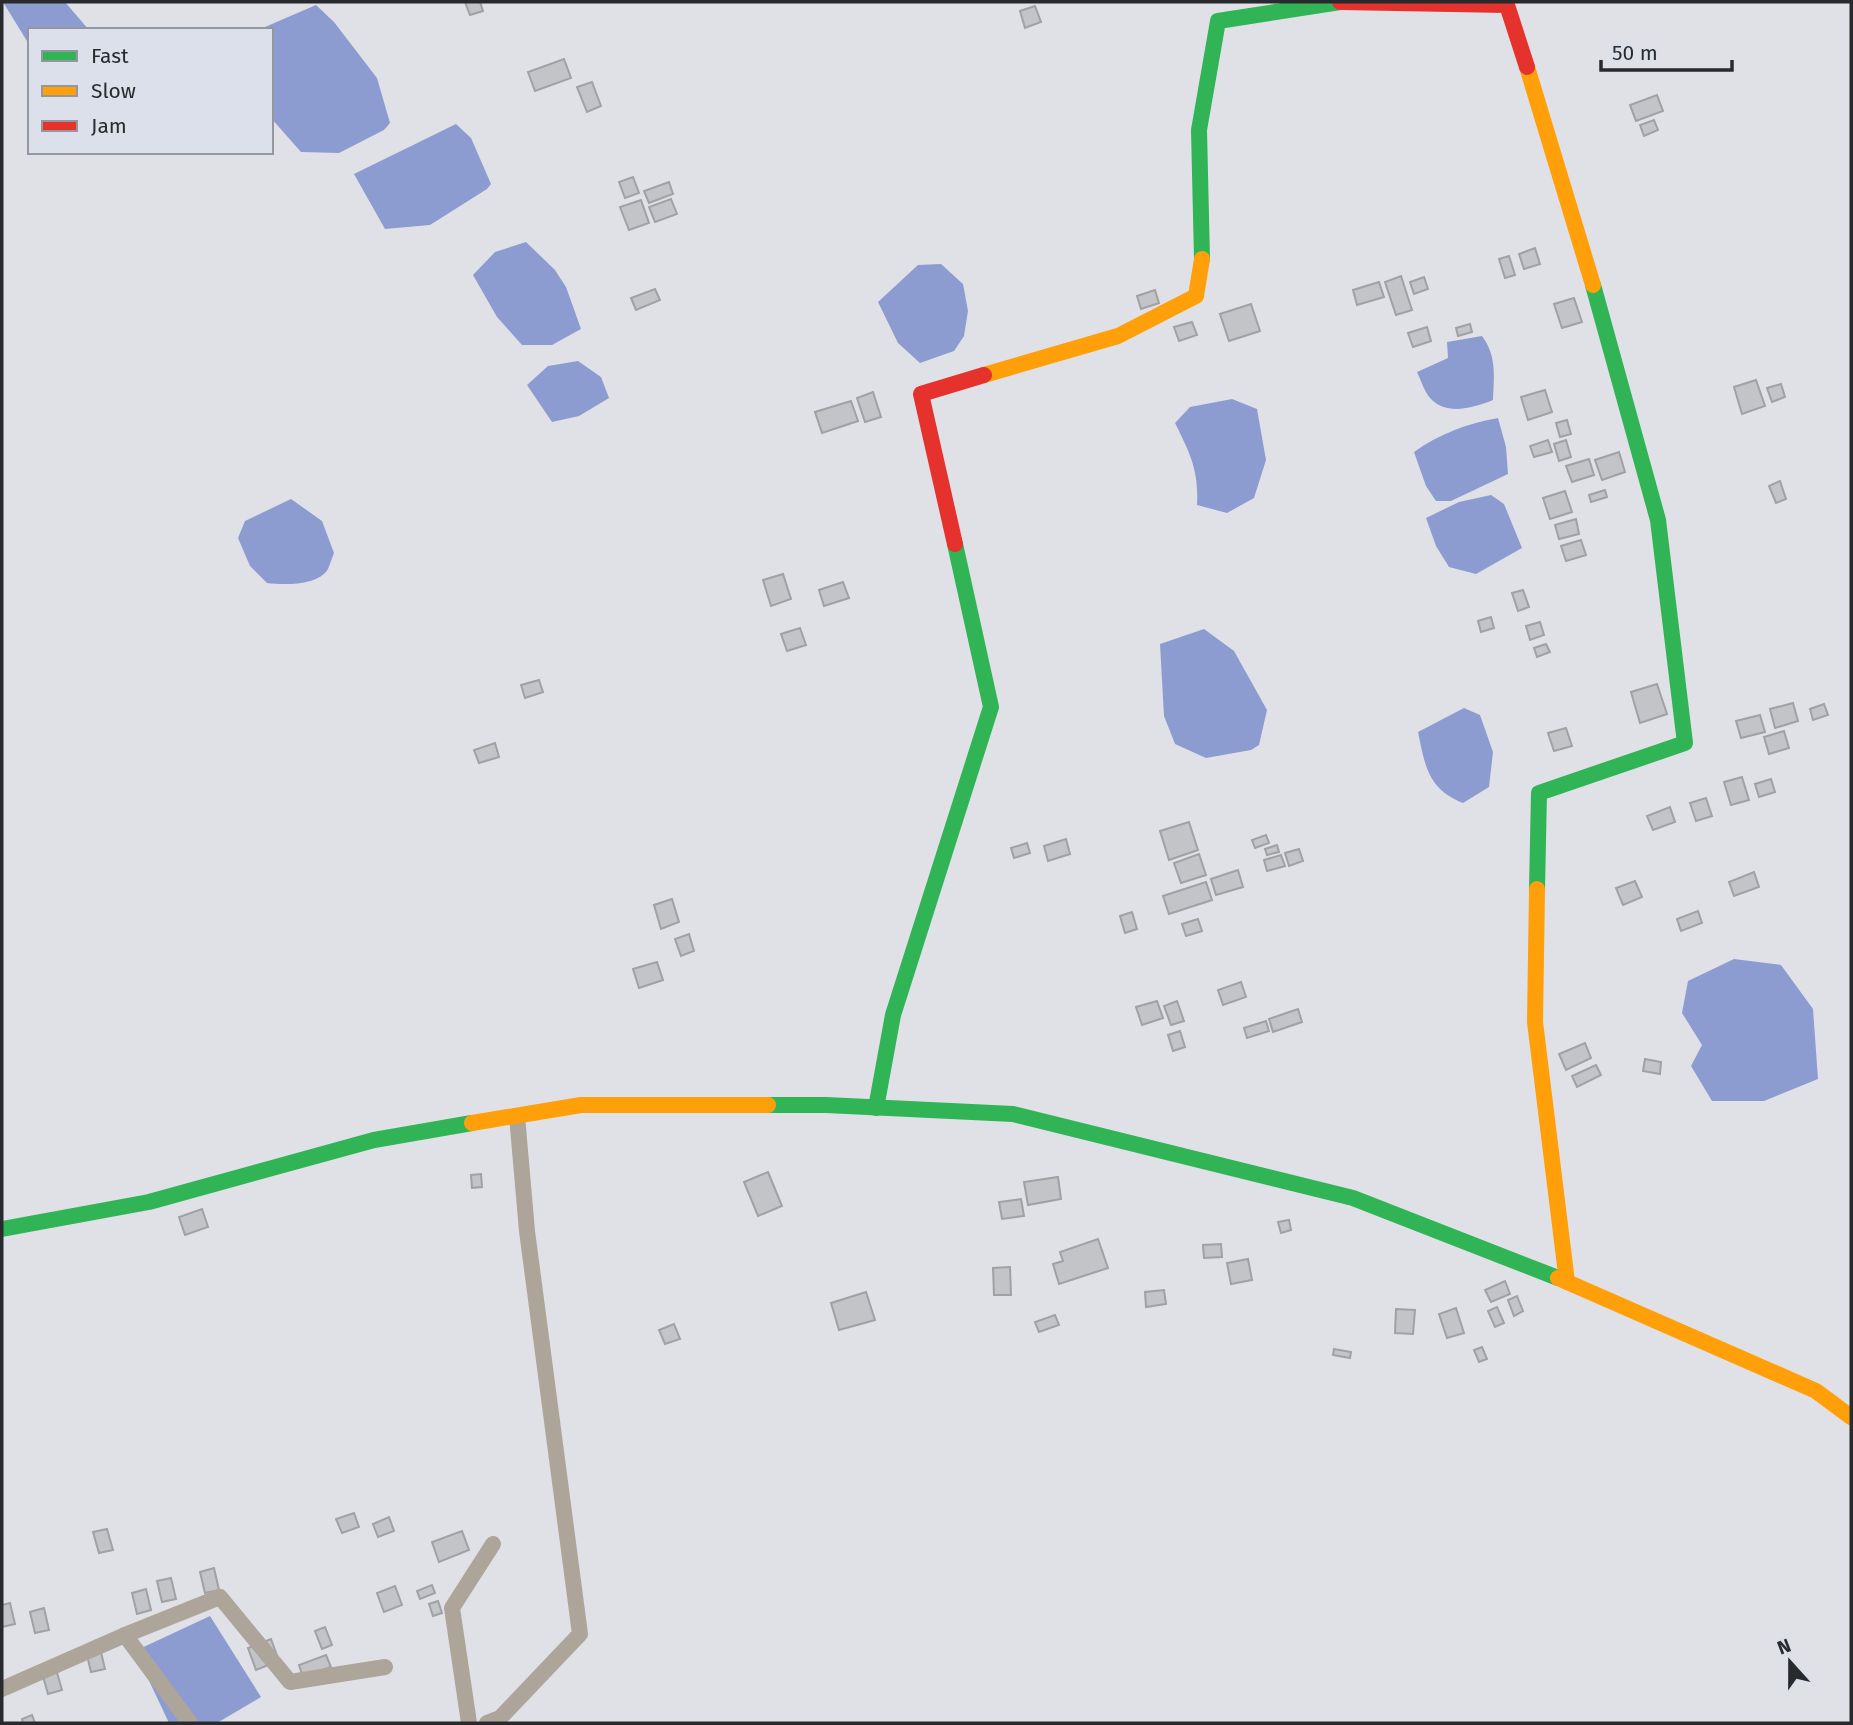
<svg xmlns="http://www.w3.org/2000/svg" width="1853" height="1725" viewBox="0 0 1853 1725" font-family="'Fira Sans',sans-serif">
<rect width="100%" height="100%" fill="#e0e1e6"/>
<g fill="#8c9cd1">
<polygon points="3,2 65,2 89,30 30,30 30,46"/>
<polygon points="316,5 334,22 377,78 390,123 384,130 339,153 301,152 271,118 271,30 258,30"/>
<polygon points="456,124 471,138 491,184 487,189 430,225 385,229 354,174"/>
<polygon points="526,242 555,270 566,287 581,329 552,345 522,345 497,317 473,275 495,252"/>
<polygon points="941,264 963,284 968,311 964,336 954,351 920,363 898,343 878,302 918,265"/>
<path d="M1482,336c15,20 12,41 11,64 -20,8 -47,16 -63,-2 -6,-7 -9,-18 -13,-26l31,-14 -1,-16z"/>
<polygon points="578,361 601,377 609,398 579,416 552,422 527,385 548,366"/>
<path d="M1232,399l25,10 9,51 -12,38 -27,15 -30,-8c2,-34 -7,-52 -22,-82l15,-16z"/>
<path d="M1498,418l8,29 2,27 -57,27h-15l-10,-15 -12,-34c25,-18 54,-29 84,-34z"/>
<polygon points="1491,495 1504,504 1522,548 1476,574 1449,567 1436,546 1426,518 1459,502"/>
<path d="M291,499l31,22 12,32c-2,5 -4,11 -6,16 -10,17 -44,16 -61,14l-17,-17 -12,-28 7,-17z"/>
<polygon points="1204,629 1234,651 1267,710 1259,745 1251,750 1206,758 1175,744 1164,716 1160,644"/>
<path d="M1464,708l16,7 13,37 -4,35 -26,16c-35,-14 -38,-37 -45,-71z"/>
<polygon points="1734,959 1781,965 1813,1009 1818,1079 1764,1101 1712,1101 1691,1066 1702,1045 1682,1013 1688,981"/>
<polygon points="210,1616 261,1697 217,1723 169,1723 135,1651"/>
</g>
<g fill="#c3c4c8" stroke="#a0a1a4" stroke-width="2">
<polygon points="465,2 480,2 483,11 470,15"/>
<polygon points="1035,6 1041,22 1025,28 1020,11"/>
<polygon points="564,59 571,78 535,91 528,72"/>
<polygon points="592,82 601,106 587,112 577,87"/>
<polygon points="1657,95 1663,111 1636,121 1630,105"/>
<polygon points="1654,120 1658,130 1644,136 1640,125"/>
<polygon points="633,177 639,193 625,198 619,182"/>
<polygon points="669,182 673,194 649,203 644,191"/>
<polygon points="671,199 677,214 655,222 649,207"/>
<polygon points="641,200 649,223 629,230 620,207"/>
<polygon points="1535,248 1540,264 1524,269 1519,254"/>
<polygon points="1509,256 1515,275 1505,278 1499,259"/>
<polygon points="1401,276 1412,310 1396,315 1385,282"/>
<polygon points="1424,277 1428,289 1414,294 1410,282"/>
<polygon points="1379,282 1384,297 1357,305 1353,290"/>
<polygon points="655,289 660,300 636,310 631,298"/>
<polygon points="1155,290 1159,303 1141,309 1137,296"/>
<polygon points="1574,298 1582,322 1562,328 1554,304"/>
<polygon points="1251,304 1260,331 1229,341 1220,314"/>
<polygon points="1192,322 1197,335 1179,341 1174,327"/>
<polygon points="1470,324 1472,332 1458,336 1456,328"/>
<polygon points="1427,327 1431,341 1413,347 1408,333"/>
<polygon points="1756,380 1765,406 1742,414 1734,387"/>
<polygon points="1781,384 1785,397 1772,402 1767,388"/>
<polygon points="1545,390 1552,412 1528,420 1521,397"/>
<polygon points="873,392 881,417 865,422 857,398"/>
<polygon points="851,401 858,421 822,433 815,412"/>
<polygon points="1567,420 1571,434 1560,437 1556,423"/>
<polygon points="1548,440 1552,452 1534,457 1530,446"/>
<polygon points="1566,440 1571,457 1559,461 1554,444"/>
<polygon points="1619,452 1625,472 1602,480 1595,460"/>
<polygon points="1589,459 1594,475 1572,482 1566,466"/>
<polygon points="1780,481 1786,499 1776,503 1769,486"/>
<polygon points="1605,490 1607,497 1591,502 1589,495"/>
<polygon points="1565,491 1572,512 1550,519 1543,498"/>
<polygon points="1576,519 1579,534 1559,539 1555,525"/>
<polygon points="1581,540 1586,555 1566,561 1561,546"/>
<polygon points="783,574 791,599 771,606 763,580"/>
<polygon points="843,582 849,598 824,606 819,590"/>
<polygon points="1523,590 1529,607 1518,611 1512,593"/>
<polygon points="1491,617 1494,628 1481,632 1478,621"/>
<polygon points="1540,622 1544,635 1530,640 1526,626"/>
<polygon points="800,628 806,645 787,651 781,634"/>
<polygon points="1546,644 1550,652 1537,657 1534,648"/>
<polygon points="539,680 543,692 525,698 521,685"/>
<polygon points="1657,684 1667,714 1640,723 1631,692"/>
<polygon points="1793,703 1798,721 1775,728 1770,709"/>
<polygon points="1824,704 1828,715 1813,720 1810,709"/>
<polygon points="1760,715 1765,732 1741,738 1736,721"/>
<polygon points="1566,728 1572,746 1554,751 1548,733"/>
<polygon points="1784,731 1789,748 1769,754 1764,737"/>
<polygon points="495,743 499,757 479,763 474,750"/>
<polygon points="1742,777 1749,800 1731,805 1724,782"/>
<polygon points="1771,779 1775,792 1759,797 1755,784"/>
<polygon points="1706,798 1712,816 1696,821 1690,803"/>
<polygon points="1670,807 1675,822 1653,830 1647,816"/>
<polygon points="1189,822 1198,850 1169,860 1160,831"/>
<polygon points="1266,835 1269,843 1255,848 1252,840"/>
<polygon points="1066,839 1070,854 1048,861 1044,846"/>
<polygon points="1027,843 1030,853 1014,858 1011,848"/>
<polygon points="1277,845 1279,852 1267,855 1265,849"/>
<polygon points="1299,849 1303,861 1289,866 1285,853"/>
<polygon points="1199,854 1206,875 1181,883 1174,863"/>
<polygon points="1281,855 1285,866 1267,871 1264,860"/>
<polygon points="1238,870 1243,887 1216,895 1211,879"/>
<polygon points="1754,872 1759,887 1734,896 1729,882"/>
<polygon points="1635,881 1642,897 1623,905 1616,888"/>
<polygon points="1206,882 1212,900 1169,914 1163,896"/>
<polygon points="672,899 679,922 661,929 654,905"/>
<polygon points="1698,911 1702,923 1681,931 1677,919"/>
<polygon points="1132,912 1137,929 1125,933 1120,916"/>
<polygon points="1198,919 1202,931 1186,936 1182,924"/>
<polygon points="689,934 694,951 681,956 675,939"/>
<polygon points="657,962 663,980 639,988 633,969"/>
<polygon points="1241,982 1246,997 1223,1005 1218,990"/>
<polygon points="1157,1001 1163,1018 1142,1025 1136,1007"/>
<polygon points="1177,1001 1184,1021 1171,1025 1164,1006"/>
<polygon points="1298,1009 1302,1022 1273,1032 1269,1019"/>
<polygon points="1266,1021 1269,1031 1247,1038 1244,1028"/>
<polygon points="1180,1031 1185,1047 1173,1051 1168,1035"/>
<polygon points="1585,1043 1591,1058 1566,1070 1559,1054"/>
<polygon points="1645,1059 1661,1062 1660,1074 1643,1071"/>
<polygon points="1596,1065 1601,1075 1577,1087 1572,1076"/>
<polygon points="768,1172 782,1206 758,1216 744,1182"/>
<polygon points="481,1174 482,1187 472,1188 471,1175"/>
<polygon points="1058,1177 1061,1199 1028,1205 1024,1182"/>
<polygon points="1021,1199 1024,1216 1002,1219 999,1202"/>
<polygon points="202,1209 208,1227 185,1235 179,1217"/>
<polygon points="1289,1220 1291,1230 1281,1233 1278,1222"/>
<polygon points="1098,1239 1108,1268 1059,1284 1053,1264 1063,1261 1060,1252"/>
<polygon points="1221,1244 1222,1257 1204,1258 1203,1245"/>
<polygon points="1248,1259 1252,1280 1231,1284 1227,1263"/>
<polygon points="1010,1267 1011,1295 994,1295 993,1268"/>
<polygon points="1505,1281 1510,1294 1491,1302 1485,1290"/>
<polygon points="1164,1290 1166,1304 1146,1307 1145,1292"/>
<polygon points="866,1292 875,1320 839,1330 831,1303"/>
<polygon points="1517,1296 1523,1311 1514,1316 1508,1300"/>
<polygon points="1497,1307 1504,1323 1495,1327 1488,1311"/>
<polygon points="1456,1308 1464,1333 1447,1338 1439,1314"/>
<polygon points="1396,1309 1415,1310 1413,1334 1395,1333"/>
<polygon points="1055,1315 1059,1325 1039,1332 1035,1322"/>
<polygon points="674,1324 680,1339 665,1344 659,1330"/>
<polygon points="1482,1347 1487,1359 1479,1362 1474,1350"/>
<polygon points="1334,1349 1351,1352 1350,1358 1333,1355"/>
<polygon points="354,1513 359,1527 342,1533 336,1519"/>
<polygon points="389,1517 394,1531 378,1537 373,1524"/>
<polygon points="107,1529 113,1550 99,1553 93,1532"/>
<polygon points="462,1531 469,1550 439,1562 432,1542"/>
<polygon points="214,1568 219,1590 205,1593 200,1572"/>
<polygon points="171,1578 176,1599 162,1602 157,1581"/>
<polygon points="432,1585 435,1593 420,1599 417,1591"/>
<polygon points="395,1586 402,1605 384,1612 377,1593"/>
<polygon points="146,1589 151,1610 137,1614 132,1593"/>
<polygon points="438,1601 442,1613 433,1616 429,1604"/>
<polygon points="10,1603 15,1624 2,1627 2,1605"/>
<polygon points="44,1608 49,1630 35,1633 30,1612"/>
<polygon points="325,1627 332,1645 322,1649 315,1631"/>
<polygon points="271,1639 279,1661 256,1670 248,1648"/>
<polygon points="100,1648 105,1669 91,1672 86,1651"/>
<polygon points="326,1655 331,1667 303,1677 299,1665"/>
<polygon points="56,1669 62,1690 48,1694 42,1673"/>
<polygon points="32,1715 35,1723 23,1723 22,1719"/>
</g>
<g fill="none" stroke-linecap="round" stroke-linejoin="round">
<g stroke="#ada59a" stroke-width="16">
<polyline points="2,1689 125,1635"/>
<polyline points="190,1723 125,1635 220,1597 290,1682 385,1667"/>
<polyline points="469,1723 452,1608 493,1544"/>
<polyline points="487,1723 500,1718 580,1634 527,1231 517,1116"/>
</g>
<g stroke="#30b455" stroke-width="16">
<polyline points="1202,259 1199,130 1218,21 1340,2"/>
<polyline points="1537,889 1539,793 1685,743 1658,520 1593,285"/>
<polyline points="768,1105 826,1105 1013,1114 1353,1198 1558,1278"/>
<polyline points="876,1108 893,1015 991,707 955,544"/>
<polyline points="2,1229 149,1202 374,1140 472,1123"/>
</g>
<g stroke="#ff9f0a" stroke-width="16">
<polyline points="1527,67 1593,285"/>
<polyline points="984,375 1118,336 1196,296 1202,259"/>
<polyline points="1537,889 1535,1022 1567,1282"/>
<polyline points="472,1123 581,1105 768,1105"/>
<polyline points="1558,1278 1816,1391 1851,1417"/>
</g>
<g stroke="#e5322d" stroke-width="16">
<polyline points="1340,2 1507,5 1527,67"/>
<polyline points="955,544 921,394 984,375"/>
</g>
</g>
<rect width="1853" height="1725" fill="none" stroke="#292a2e" stroke-width="7"/>
<rect x="28" y="28" width="245" height="126" fill="#dce0ea" stroke="#94979f" stroke-width="2"/>
<rect x="42" y="51" width="35" height="10" fill="#30b455" stroke="#94979f" stroke-width="2"/>
<text x="91" y="63" font-size="21" fill="#292a2e">Fast</text>
<rect x="42" y="86" width="35" height="10" fill="#ff9f0a" stroke="#94979f" stroke-width="2"/>
<text x="91" y="98" font-size="21" fill="#292a2e">Slow</text>
<rect x="42" y="121" width="35" height="10" fill="#e5322d" stroke="#94979f" stroke-width="2"/>
<text x="91" y="133" font-size="21" fill="#292a2e">Jam</text>
<g transform="translate(1790 1662) rotate(339)" stroke="#dce0ea" stroke-width="5" paint-order="stroke">
<path d="M0-5L12 26L0 18L-12 26Z" fill="#292a2e"/>
<text y="-10" font-size="19" font-weight="bold" text-anchor="middle" fill="#292a2e">N</text>
</g>
<path d="M1601 60v10h131v-10" fill="none" stroke="#292a2e" stroke-width="3.5"/>
<text x="1612" y="60" font-size="21" fill="#292a2e" stroke="#dce0ea" stroke-width="5" paint-order="stroke">50 m</text>
</svg>
